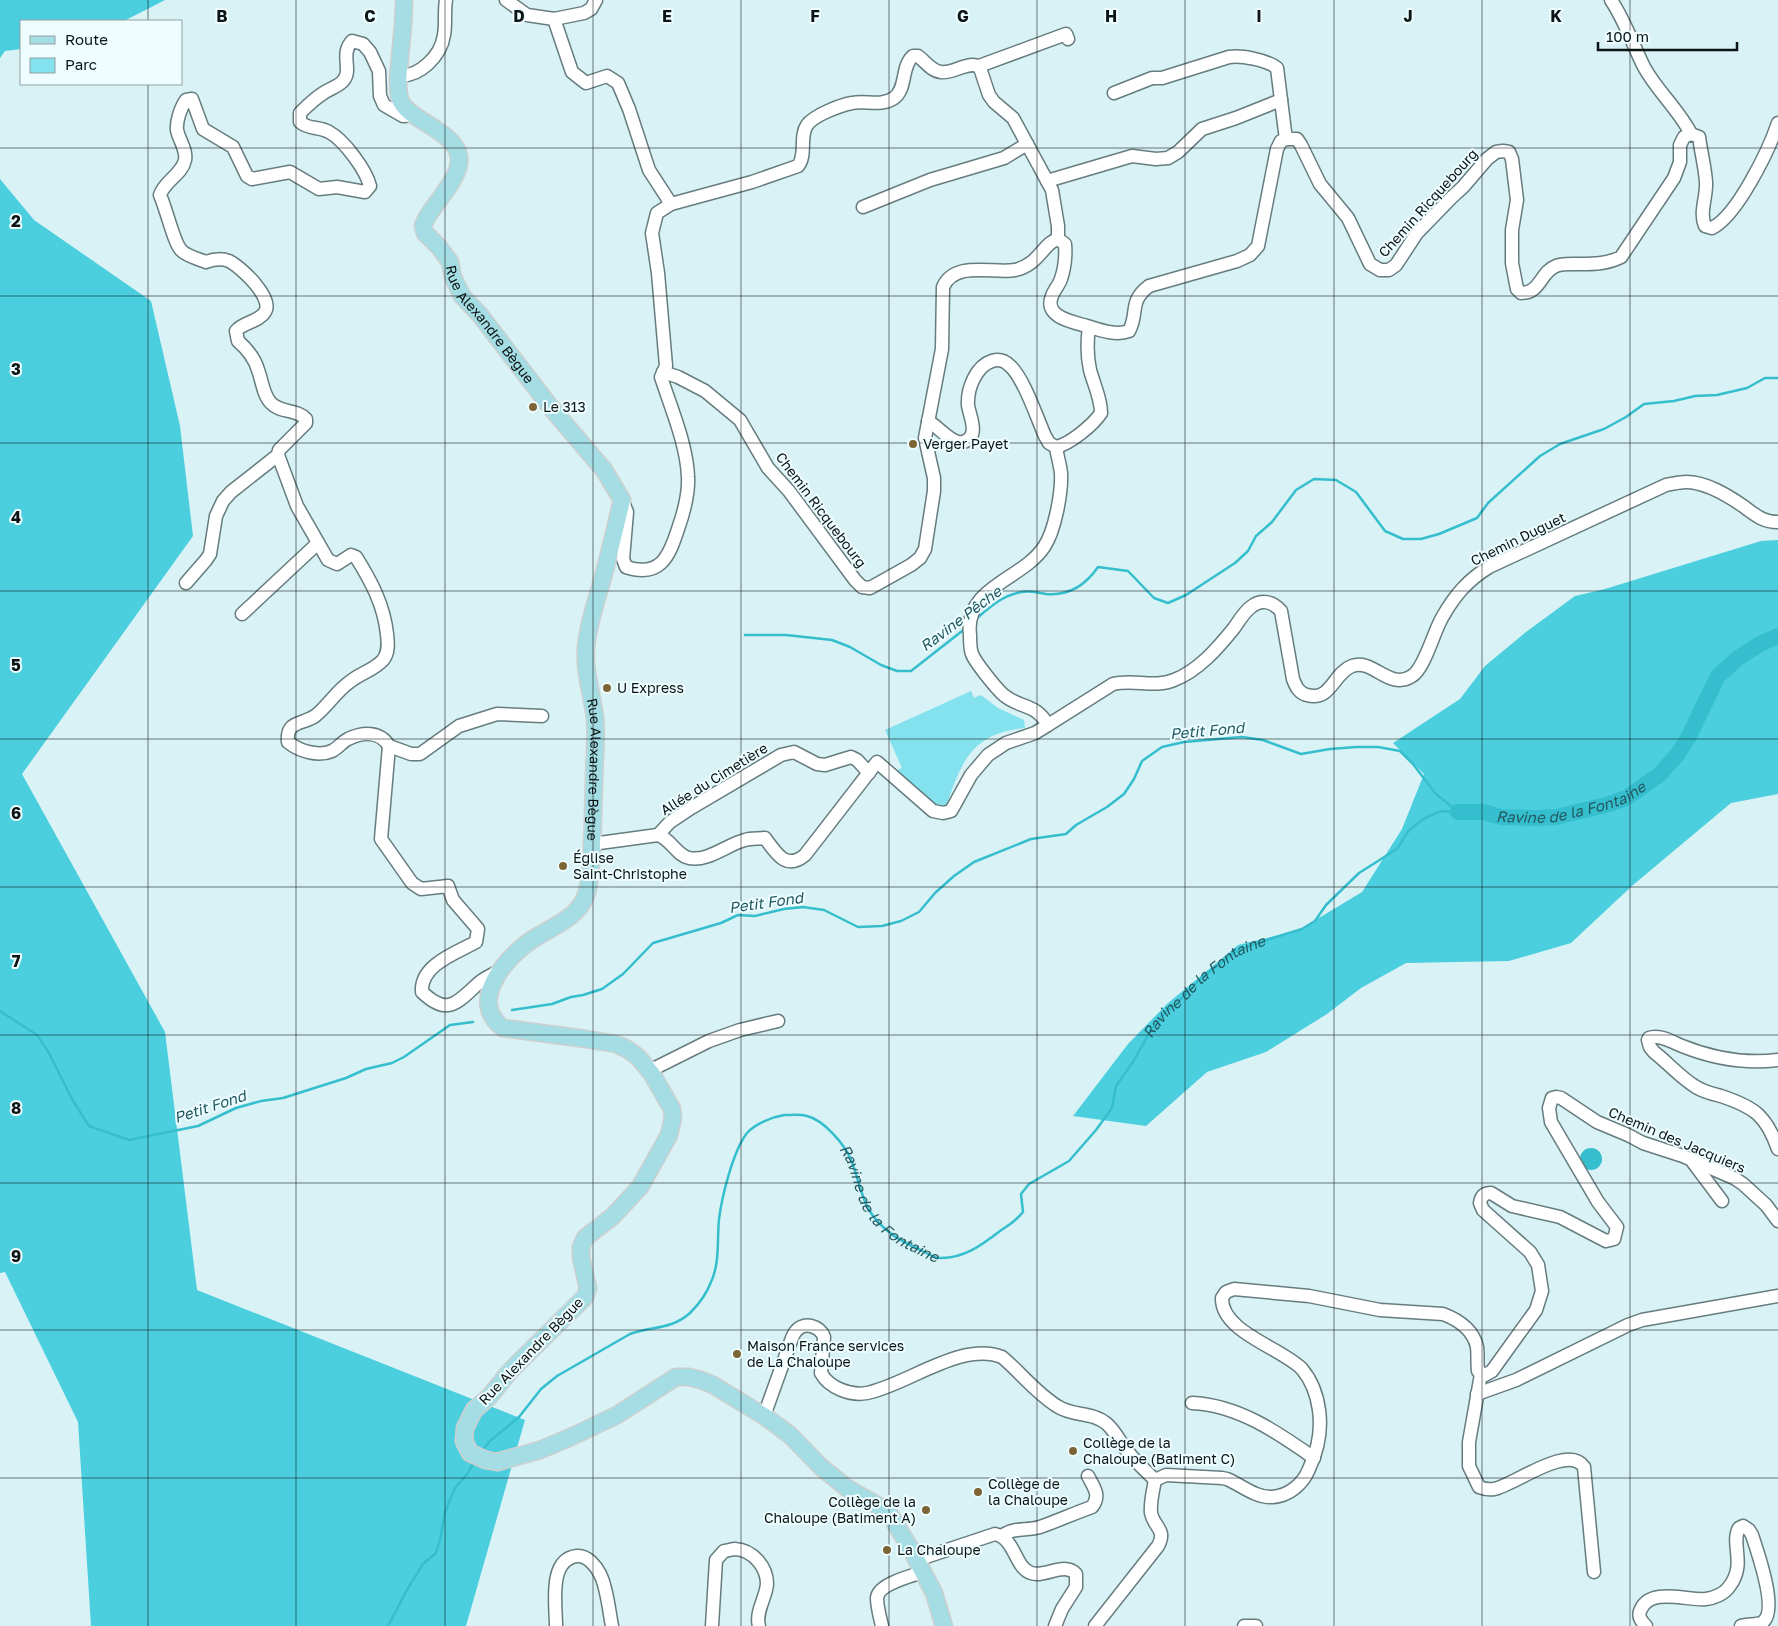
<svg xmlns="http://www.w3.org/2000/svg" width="1778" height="1626" viewBox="0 0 1778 1626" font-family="'Golos Text',sans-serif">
<rect width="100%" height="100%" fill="#d9f2f5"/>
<path fill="#83e2ee" d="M971,691l3,7 7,-3 17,13 26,12 1,8c-53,5 -64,34 -79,79l-12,-3 -14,-13 -2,2 -23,-22 7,-3 -17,-38z"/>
<g fill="#4bcfde">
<polygon points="0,0 165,0 124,21 21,21 21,49 5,51 0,58"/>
<polygon points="0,179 34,220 151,301 180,426 193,536 22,774 165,1032 197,1290 525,1420 466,1626 91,1626 78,1422 5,1272 0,1273"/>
<polygon points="1778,540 1778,794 1731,803 1633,885 1571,943 1509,961 1406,963 1361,988 1327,1014 1266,1052 1207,1072 1146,1126 1073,1116 1128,1044 1167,1004 1238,945 1299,930 1362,892 1402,829 1424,774 1393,743 1460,699 1485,666 1526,632 1575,596 1605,589 1761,541"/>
</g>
<circle fill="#35becd" cx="1591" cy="1159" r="11"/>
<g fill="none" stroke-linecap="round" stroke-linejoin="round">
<g stroke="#35becd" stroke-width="2.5">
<path d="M976,619c14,-12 27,-24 46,-27 8,-2 16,1 24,2 23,2 39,-8 52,-27l30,4 26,27 14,5 18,-8 49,-32 13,-12 8,-15 16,-14 24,-32 18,-11 22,1 20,12 29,39 18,8h18l18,-5 38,-16 11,-15 52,-47 20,-12 44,-15 22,-12 18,-13 30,-3 21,-5 22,-1 30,-7 18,-10h13"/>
<polyline points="745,635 786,635 832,640 850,647 881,665 897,671 911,671 966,628"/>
<polyline points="512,1010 552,1004 571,997 583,995 602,989 623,974 653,943 721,923 738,915 755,916 784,909 803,907 824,910 858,927 882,926 901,921 919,912 935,893 954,876 974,862 1031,839 1066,834 1076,825 1107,807 1124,794 1134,779 1142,761 1162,747 1184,742 1242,737 1263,740 1301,754 1330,749 1356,747 1378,747 1400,751 1413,764 1435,793 1458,812"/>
<polyline points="0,1011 37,1035 49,1053 73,1101 89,1126 129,1140 198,1126 236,1108 261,1101 283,1098 346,1078 366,1069 392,1063 404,1057 450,1025 473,1022"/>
<path id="s1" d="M482,1451l8,-10 29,-24 22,-28 16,-13 73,-42c22,-8 41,-4 60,-21 8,-8 17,-20 21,-31 9,-19 6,-43 8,-63 3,-23 14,-68 28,-86 8,-9 25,-16 37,-18 6,0 17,-1 23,1 17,4 38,29 44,44 7,16 9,34 18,50 10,16 26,28 43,36 8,3 19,11 27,12 24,1 43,-13 61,-27 10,-7 15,-9 23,-19l-2,-18 8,-10 40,-23 27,-31 16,-22 4,-22 17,-24 18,-32 14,-18 12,-9 24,-25 34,-26 25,-10 42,-13 13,-8 11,-16 33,-32 38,-24 12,-19 16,-12 16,-7 17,1"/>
<polyline points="388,1626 408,1588 423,1564 436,1553 440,1540 445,1512 455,1488 468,1473 474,1462"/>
</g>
<path stroke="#35becd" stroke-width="16" id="s2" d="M1458,812h25l18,5 36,1 19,-1 50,-12 20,-7 33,-23 18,-20 11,-17 30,-62 20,-18 22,-14 18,-8"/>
<defs>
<g id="minor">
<polyline points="506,0 527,15 554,19 584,13 591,9 596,0"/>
<path d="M1611,0c14,21 22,45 33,67 13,24 35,43 47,67"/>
<path d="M554,19l18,53 14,11 21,-7 11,7 11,26 20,61 22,34 -14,9 -5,20 6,40 8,93 -5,11c10,31 26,68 27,100 1,18 -4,35 -10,52 -9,28 -18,49 -52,38l-3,-8 4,-47 -5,-12"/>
<polyline points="979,66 1066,34 1068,39"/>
<path d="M398,75c21,3 43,-19 46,-40 2,-11 0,-23 2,-35"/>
<path d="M1114,93l38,-15h10l67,-21c12,-2 38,3 48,11l8,64 2,7"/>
<polyline points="1047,181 1132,156 1156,159 1168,158 1178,152 1202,129 1236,118 1281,100"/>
<path d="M671,204l81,-22 46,-16c9,-11 1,-29 9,-41 7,-10 34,-20 45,-22 14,-3 29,4 42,-5 13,-9 7,-32 19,-42h5c7,5 13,15 23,16 13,2 29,-13 39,-4l9,27 5,7 19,16 39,72 6,36v13"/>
<polyline points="863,207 930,180 1004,158 1027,144"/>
<path d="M1058,239l7,5c1,12 0,23 -4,35 -2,6 -7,11 -9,17 -9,21 21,26 35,30 13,4 29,10 42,5 10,-18 -1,-29 20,-45l88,-25 13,-6 8,-9 19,-97 4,-8 6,-2h10l4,6 19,39 28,34 22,46 10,6h9l7,-5 21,-32 34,-35 12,-11 24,-28 9,-7 7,-1 6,1 3,7 5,41 -5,30v33l5,26 4,4c20,0 19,-21 35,-27 4,-2 12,-2 16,-2 18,0 33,1 49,-7l53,-79 6,-16v-17l4,-8 7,-3 8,3c2,15 6,30 7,45 1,15 -7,30 -1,44l7,2c25,-12 57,-78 66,-105"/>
<path d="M663,372l15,5 27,14 35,29 28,48 21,23 66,89 7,7 8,1 41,-23 9,-7 5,-9 9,-58v-13l-9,-40 17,-89 1,-62c12,-27 50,-13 72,-17 24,-5 29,-28 43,-31"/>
<path d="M928,421c10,5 24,24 35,21 18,-5 6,-27 5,-37 -1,-16 8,-39 24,-44 6,-2 12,-1 17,4 14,11 28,53 36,71l4,7 7,4c14,-3 37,-22 45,-34 0,-15 -7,-28 -11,-43 -3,-14 -3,-29 -1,-43"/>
<polyline points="186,583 206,560 210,554 216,516 223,501 231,492 278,455"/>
<polyline points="242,614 318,543"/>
<path d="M1048,725l65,-41c20,-5 42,4 61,-4 24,-9 44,-32 60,-52 5,-7 10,-16 17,-21 10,-9 22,-5 30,4l12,68c3,8 6,14 14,16 24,7 26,-22 45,-29 21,-8 37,25 60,10 13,-8 22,-46 31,-60 12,-21 25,-36 46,-49l177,-82c7,-1 13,-3 20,-3 20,0 41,13 57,24 12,9 20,16 35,16"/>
<path d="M389,746c-9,-15 -26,-14 -41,-7 -6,3 -10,9 -16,12 -14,6 -33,0 -44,-9 -2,-22 14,-17 27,-26 13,-10 22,-26 36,-35 10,-8 23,-11 32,-21 6,-7 5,-17 4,-26 -3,-29 -16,-53 -31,-77l-5,-2 -14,9 -9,-4 -31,-54 -19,-51 1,-5 27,-27v-4c-9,-10 -26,-6 -35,-16 -8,-8 -9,-23 -13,-33 -3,-11 -12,-22 -20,-29l-2,-10c7,-9 23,-9 29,-19 9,-14 -24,-45 -36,-51 -8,-3 -15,-2 -23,1 -7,-3 -20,-6 -25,-12 -7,-7 -15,-42 -21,-55 5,-15 22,-20 25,-35 2,-10 -6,-20 -8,-30 -1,-9 4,-23 9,-30l6,-1 11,30 30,18 14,29 5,3 38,-7 29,17 18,-2 28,5 5,-6c-4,-16 -26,-46 -41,-54 -10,-6 -20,-2 -29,-10v-9c8,-8 15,-15 25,-21 5,-3 13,-6 17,-10 12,-11 -3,-27 10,-41l11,3 7,8 9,19 1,25 4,9 19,11 11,-1"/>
<path d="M389,746l-8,93 31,44 9,6 27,-3 5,14 25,29 -2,13c-20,11 -56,23 -54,50 27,26 36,9 58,-10 6,-5 14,-8 21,-12"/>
<polyline points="389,746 411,754 420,754 459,726 497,714 542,716"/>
<polyline points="658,835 670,822 691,808 781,755 794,752 817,764 825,765 851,757 857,760 869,773"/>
<path d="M592,844l66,-9c13,4 18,20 31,23 19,4 39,-14 56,-18 6,-2 14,-1 20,-2 11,15 21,33 40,17l72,-93 56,49 10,2 8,-2 20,-36 17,-20 18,-12 29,-10 13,-8c-13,-22 -26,-16 -43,-29 -7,-5 -30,-34 -33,-42 -2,-5 -2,-13 -2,-19 -6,-48 52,-55 74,-88 11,-16 18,-55 17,-74 -1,-9 -4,-18 -5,-26"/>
<path d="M1778,1060c-32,4 -66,-2 -96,-14 -10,-4 -22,-12 -33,-8l-1,2 2,7 4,5c14,11 27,26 42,35 8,5 17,7 25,9 33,11 45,19 57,53"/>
<polyline points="649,1071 709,1041 740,1030 778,1021"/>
<polyline points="1692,1161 1722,1201"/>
<path d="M1481,1374l-12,68v24l10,21c5,2 9,3 15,2 19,-3 74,-46 90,-22l10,105"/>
<polyline points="1477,1394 1516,1380 1628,1325 1642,1320 1778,1296"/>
<path d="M1192,1403c46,2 85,29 122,55"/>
<path d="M764,1416l28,-78c1,-2 2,-5 4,-7 8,-10 24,-5 28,6l-3,36c8,15 30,23 46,20 40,-8 94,-52 135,-36 19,16 34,36 55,49 16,11 35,5 50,18 9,8 14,20 21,28 8,10 18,19 27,28"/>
<path d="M1002,1536c11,-9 24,-5 38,-9 17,-6 35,-14 52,-20 9,-12 2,-19 -4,-31"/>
<path d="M917,1560l78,-26c21,5 19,33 36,39 14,5 33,-12 45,1v13l-14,22 -7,17"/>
<path d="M556,1626c0,-21 -8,-67 21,-70 10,-1 19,10 23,18 7,13 9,37 12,52"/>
<path d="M712,1626l4,-66 8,-9c3,0 8,-2 11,-2 18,1 32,18 32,35 -1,14 -12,28 -8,42"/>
<path d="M882,1626c-2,-9 -5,-19 -5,-28 1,-14 34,-22 46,-26"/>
<path d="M1095,1626l63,-80c9,-17 -4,-18 -7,-33 -1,-11 2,-22 4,-33l11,-5 56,3 5,1c14,6 29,19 45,18 17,-1 31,-13 37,-28 9,-19 13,-38 10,-59 -2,-15 -7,-29 -17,-41 -20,-21 -81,-37 -80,-71l4,-6 8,-3 75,7 71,14 63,4c16,6 30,15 34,33 1,8 0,16 1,24l7,4 7,-4 44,-61 6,-19 -4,-26 -8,-13 -47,-42 -3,-7c1,-6 4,-10 11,-10l21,13 48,11 46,24 8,-2 3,-12 -19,-25 -47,-80 -2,-14 3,-10 4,-1 5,1 36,24 31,13 15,8 40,13 51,22 9,6 23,21 12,16"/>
<polyline points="1244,1626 1256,1626"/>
<path d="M1646,1626c-5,-5 -9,-10 -5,-17 10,-22 47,-8 65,-10 8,-1 18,-5 23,-12 18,-23 1,-43 10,-59l4,-2 6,4 3,5c6,18 26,75 11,87 -7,4 -15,1 -22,4"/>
</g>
<g id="major">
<path id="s3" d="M404,0c0,19 -2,38 -4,57 -1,14 -4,28 0,42 7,24 72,34 57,72 -7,18 -22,32 -31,48l-3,7 2,7 14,14 11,15 3,15 9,19 18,19 72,94 52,61 18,30c-7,30 -14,59 -22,88 -6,19 -12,39 -14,59 -2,24 6,47 9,71 2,21 -1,43 -1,64 -1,27 -1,53 -3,80 -1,11 -1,22 -5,33 -8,25 -41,34 -60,49 -24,19 -57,59 -23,84l83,11 30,5 11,5 11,8 14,17 20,35 1,9 -4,17 -29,52 -27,29 -28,22 -4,9v11l7,30 -3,9 -74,73 -22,27 -15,13 -9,18 -1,13 6,12 16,7 11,2 43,-12 31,-13 46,-22 59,-38h13l12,3 12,5 51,31 26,19 31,32 26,21 35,20 8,7 22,36 22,42 10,33"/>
</g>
</defs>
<use href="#minor" stroke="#667c7f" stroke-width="15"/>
<use href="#major" stroke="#ced0d0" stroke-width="19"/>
<use href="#minor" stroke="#fff" stroke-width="12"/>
<use href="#major" stroke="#a4dde3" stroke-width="16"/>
</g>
<path fill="none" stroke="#0c1415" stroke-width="1" stroke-opacity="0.55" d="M148,0v21M296,0v1626M445,0v1626M593,0v1626M741,0v1626M889,0v1626M1037,0v1626M1185,0v1626M1334,0v1626M1482,0v1626M1630,0v1626M148,84v1542M0,148h1778M0,296h1778M0,443h1778M0,591h1778M0,739h1778M0,887h1778M0,1035h1778M0,1183h1778M0,1330h1778M0,1478h1778"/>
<g fill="#7c6435" stroke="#eefdff" stroke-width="2">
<circle cx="533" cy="407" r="5"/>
<circle cx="913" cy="444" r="5"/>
<circle cx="607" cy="688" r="5"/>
<circle cx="563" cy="866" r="5"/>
<circle cx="737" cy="1354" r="5"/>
<circle cx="1073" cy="1451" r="5"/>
<circle cx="978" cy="1492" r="5"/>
<circle cx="926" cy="1510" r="5"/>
<circle cx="887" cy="1550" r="5"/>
</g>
<g text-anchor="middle" stroke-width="4" stroke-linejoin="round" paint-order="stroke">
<g font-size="14" fill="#0c1415" stroke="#eefdff">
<text transform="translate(1428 203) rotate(-48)" y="5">Chemin Ricquebourg</text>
<text dy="5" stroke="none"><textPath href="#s3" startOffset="384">Rue Alexandre Bègue</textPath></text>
<text transform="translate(821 510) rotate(53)" y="5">Chemin Ricquebourg</text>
<text transform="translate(1518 539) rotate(-26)" y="5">Chemin Duguet</text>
<text dy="5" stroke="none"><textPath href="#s3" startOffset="880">Rue Alexandre Bègue</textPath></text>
<text transform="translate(714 779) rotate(-32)" y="5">Allée du Cimetière</text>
<text transform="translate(1677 1140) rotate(23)" y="5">Chemin des Jacquiers</text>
<text transform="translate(531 1351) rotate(-46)" y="5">Rue Alexandre Bègue</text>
</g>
<g font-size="14" fill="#0c1415" stroke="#eefdff" text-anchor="start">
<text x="543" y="412">Le 313</text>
<text x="923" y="449">Verger Payet</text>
<text x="617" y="693">U Express</text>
<text x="573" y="863">Église<tspan x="573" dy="16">Saint-Christophe</tspan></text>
<text x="747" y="1351">Maison France services<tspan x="747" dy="16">de La Chaloupe</tspan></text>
<text x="1083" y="1448">Collège de la<tspan x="1083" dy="16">Chaloupe (Batiment C)</tspan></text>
<text x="988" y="1489">Collège de<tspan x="988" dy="16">la Chaloupe</tspan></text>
<text x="916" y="1507" text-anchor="end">Collège de la<tspan x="916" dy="16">Chaloupe (Batiment A)</tspan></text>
<text x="897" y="1555">La Chaloupe</text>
</g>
<g font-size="15" font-style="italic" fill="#225960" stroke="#eefdff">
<text transform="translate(961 619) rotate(-37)" y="5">Ravine Pêche</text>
<text transform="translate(1207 731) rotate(-5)" y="5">Petit Fond</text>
<text dy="5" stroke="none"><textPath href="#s2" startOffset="116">Ravine de la Fontaine</textPath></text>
<text transform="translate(766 903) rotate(-8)" y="5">Petit Fond</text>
<text dy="5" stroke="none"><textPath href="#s1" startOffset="1118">Ravine de la Fontaine</textPath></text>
<text transform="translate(210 1107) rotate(-18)" y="5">Petit Fond</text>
<text dy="5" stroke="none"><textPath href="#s1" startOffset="638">Ravine de la Fontaine</textPath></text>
</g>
</g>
<g font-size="16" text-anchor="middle" font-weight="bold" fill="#0c1415" stroke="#eefdff" stroke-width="4" stroke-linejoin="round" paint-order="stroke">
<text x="222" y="22">B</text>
<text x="370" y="22">C</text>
<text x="519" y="22">D</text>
<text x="667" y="22">E</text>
<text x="815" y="22">F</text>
<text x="963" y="22">G</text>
<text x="1111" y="22">H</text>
<text x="1259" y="22">I</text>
<text x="1408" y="22">J</text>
<text x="1556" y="22">K</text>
<text x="16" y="227">2</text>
<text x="16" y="375">3</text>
<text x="16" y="523">4</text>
<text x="16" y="671">5</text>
<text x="16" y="819">6</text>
<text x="16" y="967">7</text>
<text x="16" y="1114">8</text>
<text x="16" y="1262">9</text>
</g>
<rect x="20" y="20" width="162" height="65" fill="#eefdff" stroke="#94a0a1"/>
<rect x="30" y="36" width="25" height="8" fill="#a4dde3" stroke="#94a0a1"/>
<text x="65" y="45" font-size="15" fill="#0c1415">Route</text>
<rect x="30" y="58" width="25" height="15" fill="#83e2ee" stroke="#94a0a1"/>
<text x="65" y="70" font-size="15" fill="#0c1415">Parc</text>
<path d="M1598 42v8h139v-8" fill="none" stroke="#0c1415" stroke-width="2.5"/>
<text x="1606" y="42" font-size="15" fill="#0c1415" stroke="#eefdff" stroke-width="4" paint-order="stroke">100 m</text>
</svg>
